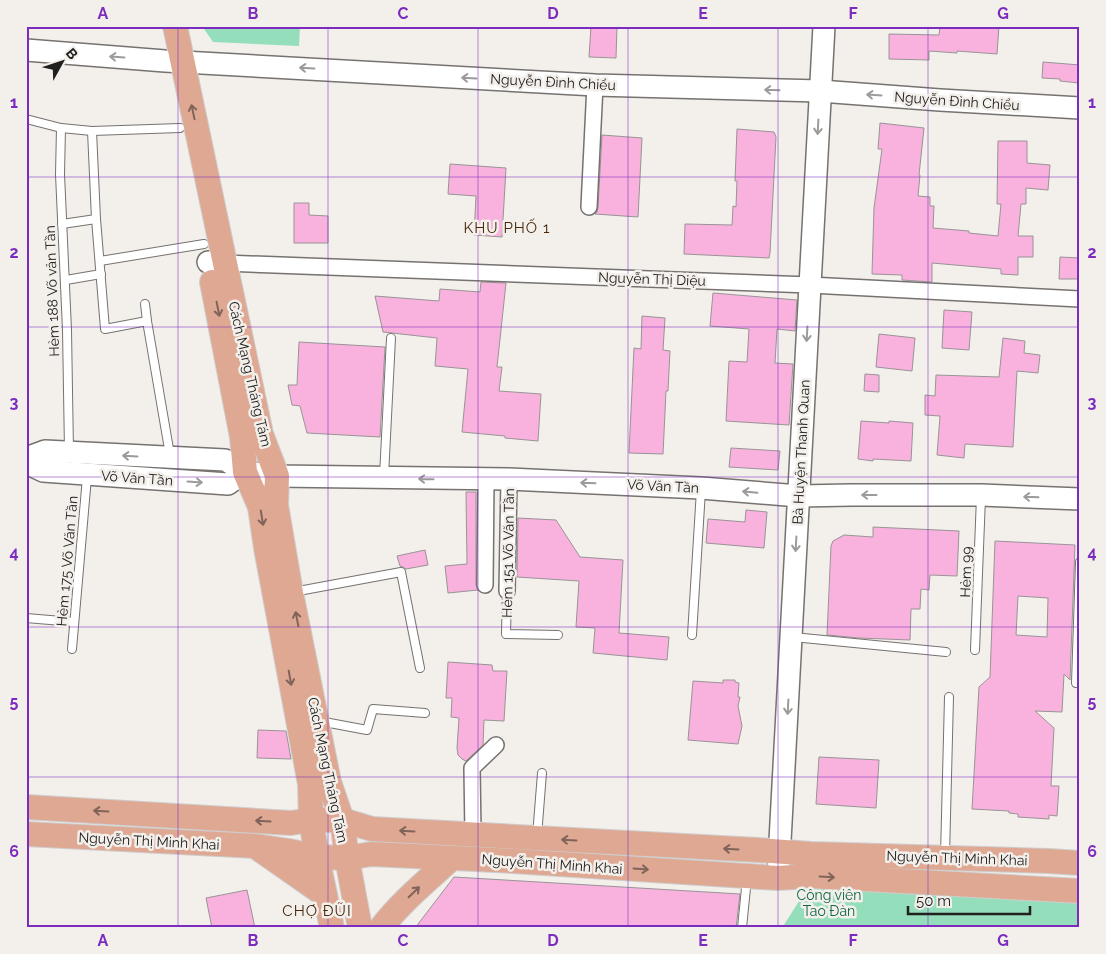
<svg xmlns="http://www.w3.org/2000/svg" width="1106" height="954" viewBox="0 0 1106 954" font-family="Raleway,sans-serif">
<rect width="100%" height="100%" fill="#f3efeb"/>
<g fill="#94debb">
<polygon points="202,26 300,26 299,46 213,42"/>
<polygon points="815,876 1080,894 1080,928 782,928"/>
</g>
<g fill="#f9b2de" stroke="#989496" fill-rule="evenodd">
<polygon points="591,26 617,26 616,58 589,57"/>
<polygon points="940,26 999,26 997,54 957,51 957,53 929,51 929,60 889,59 889,34 939,35"/>
<polygon points="1043,62 1080,65 1079,83 1060,81 1060,79 1042,78"/>
<polygon points="880,123 924,128 919,175 920,175 918,196 930,197 930,206 934,206 933,228 969,231 969,233 998,236 1001,204 997,204 998,141 1027,141 1027,163 1050,165 1048,190 1026,188 1026,204 1021,204 1018,236 1033,236 1033,257 1018,257 1018,275 1001,274 1001,269 932,263 932,282 902,280 902,275 872,274 874,208 882,149 878,149"/>
<polygon points="737,129 774,132 776,137 770,253 769,258 684,254 685,224 732,225 733,206 736,207 737,181 735,181"/>
<polygon points="602,135 642,138 638,217 595,214 597,212 598,207"/>
<polygon points="450,164 506,168 502,237 474,235 476,196 448,194"/>
<polygon points="294,203 309,203 309,215 328,216 328,243 294,243"/>
<polygon points="1060,257 1080,258 1080,279 1059,279"/>
<polygon points="481,282 506,283 497,367 502,367 499,391 541,394 538,441 505,438 505,436 462,432 468,369 435,366 437,338 383,332 375,296 439,301 440,289 480,292"/>
<polygon points="713,293 797,300 795,331 777,329 775,363 793,364 789,425 726,421 729,361 747,362 749,329 710,326"/>
<polygon points="944,310 972,312 969,350 942,348"/>
<polygon points="642,316 665,318 663,350 670,351 668,391 666,391 663,454 629,453 634,348 641,349"/>
<polygon points="879,334 915,338 912,371 876,367"/>
<polygon points="1003,338 1025,341 1024,353 1040,355 1038,373 1017,371 1013,447 965,444 964,458 937,455 940,416 925,415 925,395 935,396 936,375 999,377"/>
<polygon points="299,342 385,347 380,437 307,433 300,406 292,405 288,385 297,385"/>
<polygon points="865,374 879,375 879,392 864,391"/>
<polygon points="861,421 889,423 889,421 913,423 911,461 873,459 873,461 858,459"/>
<polygon points="731,448 780,451 778,470 729,467"/>
<polygon points="466,492 476,492 476,585 478,590 448,593 445,566 467,564"/>
<polygon points="746,510 767,512 764,548 706,543 708,519 745,522"/>
<polygon points="518,518 556,520 580,557 623,560 619,633 669,637 667,660 593,653 595,628 576,627 579,581 517,577"/>
<polygon points="873,527 959,531 957,576 930,575 929,590 921,589 920,609 911,609 910,640 859,638 827,635 831,546 833,541 844,535 873,537"/>
<path d="M995,541l80,4 -5,135 -6,-6 -2,38 -27,-1 19,17 -3,58h8l-2,30 -8,-1v4l-31,-2v-3l-9,-1v-2l-37,-2 7,-122 11,-10zM1018,596l30,2 -1,39 -31,-2z"/>
<polygon points="425,550 428,565 406,569 403,567 400,566 397,556"/>
<polygon points="448,662 492,665 493,671 507,671 504,721 484,720 483,745 466,761 462,759 458,755 457,748 459,718 451,717 452,698 446,698"/>
<polygon points="723,680 735,680 735,682 739,683 738,697 740,697 738,706 742,726 738,744 688,740 693,681 723,683"/>
<polygon points="258,730 286,731 291,759 257,758"/>
<polygon points="819,757 879,760 876,808 816,804"/>
<polygon points="454,877 740,894 736,928 415,928"/>
<polygon points="247,890 255,928 212,928 206,898"/>
</g>
<g fill="none" stroke-linecap="round" stroke-linejoin="round">
<defs>
<g id="lane">
<polyline points="26,119 61,128 92,131 180,128"/>
<polyline points="61,128 60,174 67,330 69,451"/>
<polyline points="92,131 96,219 105,329 147,321 170,455"/>
<polyline points="62,224 96,219"/>
<polyline points="100,261 204,244"/>
<polyline points="66,280 101,274"/>
<polyline points="145,304 147,321"/>
<polyline points="384,476 391,338"/>
<polyline points="507,591 506,634 558,635"/>
<polyline points="293,592 401,572 420,668"/>
<polyline points="26,618 74,622"/>
<polyline points="692,635 701,490"/>
<polyline points="793,637 946,652"/>
<polyline points="72,649 87,477"/>
<polyline points="975,650 981,497"/>
<polyline points="1076,683 1080,562"/>
<polyline points="319,721 367,730 373,709 425,713"/>
<polyline points="537,836 542,773"/>
<polyline points="945,856 949,697"/>
<polyline points="742,928 747,878"/>
</g>
<g id="street">
<polyline points="589,207 595,85"/>
<polyline points="224,263 810,285 1080,299"/>
<polyline points="485,585 486,479"/>
<polyline points="507,591 509,479"/>
<polyline points="473,834 472,768 496,745"/>
</g>
<g id="secondary">
<polyline points="26,50 165,61 595,85 820,91 940,100 1080,108"/>
<polyline points="208,262 224,263"/>
<polyline points="26,458 45,451 225,460 245,472 277,476 509,479 701,488 799,496 851,495 981,495 1080,499"/>
<polyline points="26,463 43,471 228,484 245,472"/>
<polyline points="778,878 824,26"/>
</g>
<g id="primary">
<polyline points="175,26 261,434 277,476 276,505 291,593 329,782 342,820 347,858 360,928"/>
<polyline points="212,282 242,437 245,472 260,507 266,548 310,784 311,820 317,857 332,928"/>
<polyline points="26,807 291,823 311,820 342,820 372,829 758,850 811,854 1048,861 1080,863"/>
<polyline points="26,834 256,846 289,851 317,857 347,858 371,854 513,861 778,878 810,876 1080,891"/>
<polyline points="259,849 325,895"/>
<path d="M381,928c21,-27 47,-48 71,-70"/>
</g>
</defs>
<use href="#lane" stroke="#76726f" stroke-width="10"/>
<use href="#street" stroke="#76726f" stroke-width="18"/>
<use href="#secondary" stroke="#76726f" stroke-width="24"/>
<use href="#primary" stroke="#cecece" stroke-width="26"/>
<use href="#lane" stroke="#fff" stroke-width="8"/>
<use href="#street" stroke="#fff" stroke-width="15"/>
<use href="#secondary" stroke="#fff" stroke-width="21"/>
<use href="#primary" stroke="#dea893" stroke-width="24"/>
</g>
<defs><path id="oneway-shaft" d="M-6 0H5M1.5-3L5.5 0L1.5 3" fill="none" stroke-width="1.6" stroke-linecap="round" stroke-linejoin="round" transform="scale(1.25)"/></defs>
<g stroke="#9c9b9a">
<use href="#oneway-shaft" transform="translate(117 57) rotate(-176)"/>
<use href="#oneway-shaft" transform="translate(307 68) rotate(-177)"/>
<use href="#oneway-shaft" transform="translate(469 78) rotate(-177)"/>
<use href="#oneway-shaft" transform="translate(772 90) rotate(-178)"/>
<use href="#oneway-shaft" transform="translate(874 95) rotate(-176)"/>
<use href="#oneway-shaft" transform="translate(818 127) rotate(93)"/>
<use href="#oneway-shaft" transform="translate(807 334) rotate(93)"/>
<use href="#oneway-shaft" transform="translate(130 456) rotate(-177)"/>
<use href="#oneway-shaft" transform="translate(426 479) rotate(-179)"/>
<use href="#oneway-shaft" transform="translate(195 482) rotate(4)"/>
<use href="#oneway-shaft" transform="translate(588 483) rotate(-178)"/>
<use href="#oneway-shaft" transform="translate(750 492) rotate(-175)"/>
<use href="#oneway-shaft" transform="translate(869 495) rotate(-180)"/>
<use href="#oneway-shaft" transform="translate(1031 497) rotate(-178)"/>
<use href="#oneway-shaft" transform="translate(796 544) rotate(93)"/>
<use href="#oneway-shaft" transform="translate(788 707) rotate(93)"/>
</g>
<g stroke="#806459">
<use href="#oneway-shaft" transform="translate(193 112) rotate(-102)"/>
<use href="#oneway-shaft" transform="translate(218 309) rotate(79)"/>
<use href="#oneway-shaft" transform="translate(262 518) rotate(81)"/>
<use href="#oneway-shaft" transform="translate(297 619) rotate(-101)"/>
<use href="#oneway-shaft" transform="translate(290 678) rotate(80)"/>
<use href="#oneway-shaft" transform="translate(101 811) rotate(-177)"/>
<use href="#oneway-shaft" transform="translate(263 821) rotate(-177)"/>
<use href="#oneway-shaft" transform="translate(407 831) rotate(-177)"/>
<use href="#oneway-shaft" transform="translate(569 840) rotate(-177)"/>
<use href="#oneway-shaft" transform="translate(731 849) rotate(-177)"/>
<use href="#oneway-shaft" transform="translate(641 869) rotate(4)"/>
<use href="#oneway-shaft" transform="translate(827 877) rotate(3)"/>
<use href="#oneway-shaft" transform="translate(414 892) rotate(-44)"/>
</g>
<path fill="none" stroke="#7b2cbf" stroke-width="1" stroke-opacity="0.55" d="M178,26v902M328,26v902M478,26v902M628,26v902M778,26v902M928,26v902M26,177h1054M26,327h1054M26,477h1054M26,627h1054M26,777h1054"/>
<g text-anchor="middle" stroke-width="5" stroke-linejoin="round" paint-order="stroke">
<g font-size="14" fill="#22201f" stroke="#f3efeb">
<text transform="translate(553 82) rotate(3)" y="5">Nguyễn Đình Chiểu</text>
<text transform="translate(957 101) rotate(4)" y="5">Nguyễn Đình Chiểu</text>
<text transform="translate(652 279) rotate(2)" y="5">Nguyễn Thị Diệu</text>
<text transform="translate(52 291) rotate(-92)" y="5">Hẻm 188 Võ văn Tần</text>
<text transform="translate(250 374) rotate(77)" y="5">Cách Mạng Tháng Tám</text>
<text transform="translate(801 452) rotate(-87)" y="5">Bà Huyện Thanh Quan</text>
<text transform="translate(137 478) rotate(4)" y="5">Võ Văn Tần</text>
<text transform="translate(663 486) rotate(3)" y="5">Võ Văn Tần</text>
<text transform="translate(508 553) rotate(-89)" y="5">Hẻm 151 Võ Văn Tần</text>
<text transform="translate(67 561) rotate(-85)" y="5">Hẻm 175 Võ Văn Tần</text>
<text transform="translate(966 572) rotate(-88)" y="5">Hẻm 99</text>
<text transform="translate(328 770) rotate(78)" y="5">Cách Mạng Tháng Tám</text>
<text transform="translate(149 841) rotate(3)" y="5">Nguyễn Thị Minh Khai</text>
<text transform="translate(957 858) rotate(2)" y="5">Nguyễn Thị Minh Khai</text>
<text transform="translate(552 864) rotate(4)" y="5">Nguyễn Thị Minh Khai</text>
</g>
<g font-size="14" fill="#106748" stroke="#f3efeb">
<text x="829" y="900">Công viên<tspan x="829" dy="16">Tao Đàn</tspan></text>
</g>
<g font-size="15" letter-spacing="1" fill="#46270d" stroke="#f3efeb">
<text x="507" y="233">KHU PHỐ 1</text>
<text x="317" y="916">CHỢ ĐŨI</text>
</g>
</g>
<rect width="1106" height="954" fill="none" stroke="#f3efeb" stroke-width="55"/>
<g transform="translate(62 62) rotate(50)" stroke="#f3efeb" stroke-width="4" paint-order="stroke">
<path d="M0-4L9 19L0 12L-9 19Z" fill="#22201f"/>
<text y="-8" font-size="14" font-weight="bold" text-anchor="middle" fill="#22201f">B</text>
</g>
<path d="M908 906v8h122v-8" fill="none" stroke="#22201f" stroke-width="2.5"/>
<text x="916" y="906" font-size="15" fill="#22201f" stroke="#f3efeb" stroke-width="4" paint-order="stroke">50 m</text>
<rect x="28" y="28" width="1050" height="898" fill="none" stroke="#7b2cbf" stroke-width="2"/>
<g font-size="16" text-anchor="middle" font-weight="bold" fill="#7b2cbf">
<text x="103" y="19">A</text>
<text x="253" y="19">B</text>
<text x="403" y="19">C</text>
<text x="553" y="19">D</text>
<text x="703" y="19">E</text>
<text x="853" y="19">F</text>
<text x="1003" y="19">G</text>
<text x="14" y="108">1</text>
<text x="1092" y="108">1</text>
<text x="14" y="258">2</text>
<text x="1092" y="258">2</text>
<text x="14" y="408">3</text>
<text x="1092" y="408">3</text>
<text x="14" y="558">4</text>
<text x="1092" y="558">4</text>
<text x="14" y="707">5</text>
<text x="1092" y="707">5</text>
<text x="14" y="857">6</text>
<text x="1092" y="857">6</text>
<text x="103" y="946">A</text>
<text x="253" y="946">B</text>
<text x="403" y="946">C</text>
<text x="553" y="946">D</text>
<text x="703" y="946">E</text>
<text x="853" y="946">F</text>
<text x="1003" y="946">G</text>
</g>
</svg>
